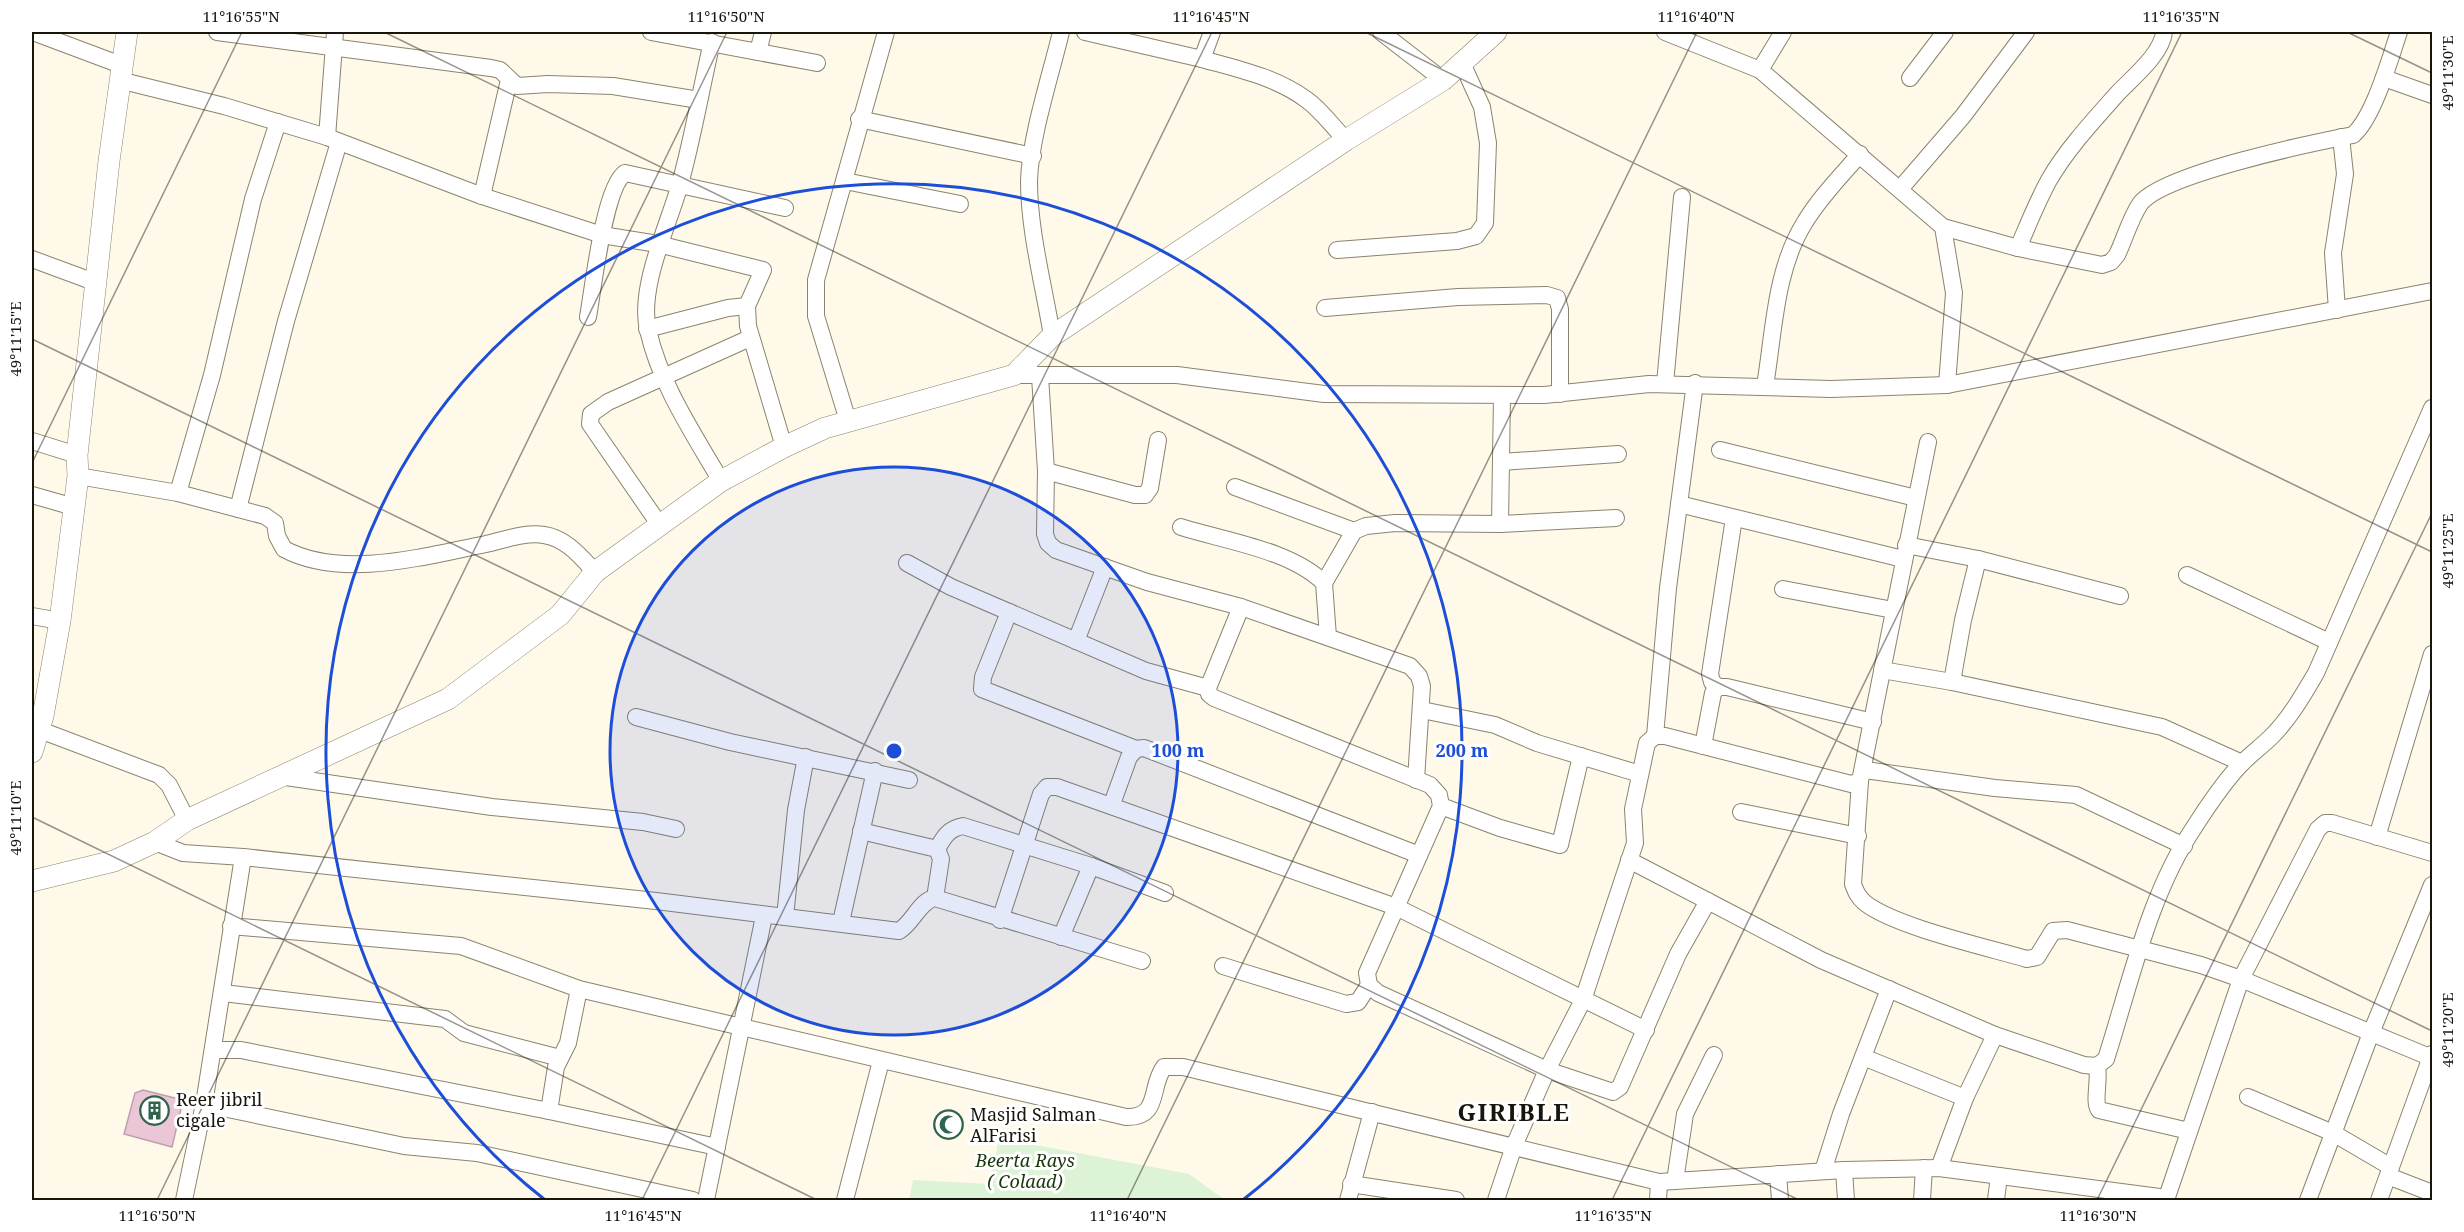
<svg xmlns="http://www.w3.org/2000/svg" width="2464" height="1232" viewBox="0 0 2464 1232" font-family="'Noto Serif',serif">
<rect width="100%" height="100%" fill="#fff9ea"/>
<polygon fill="#ddf3d5" points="999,1138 1189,1174 1225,1200 909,1200 913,1180 990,1184"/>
<polygon fill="#eac6d7" stroke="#bba1ad" stroke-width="1.5" points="143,1090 183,1100 172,1147 124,1134 135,1093"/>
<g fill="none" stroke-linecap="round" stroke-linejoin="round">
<defs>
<g id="minor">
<polyline points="33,32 121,65"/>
<polyline points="217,32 491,68 500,70 517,86 548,84 613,86 699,100"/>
<polyline points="651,32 817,63"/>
<polyline points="1085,32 1202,59"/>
<path d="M1212,32l-10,27c36,10 74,18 105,41 14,10 26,27 39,40"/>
<polyline points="1381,32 1443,80"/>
<path d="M1665,32l95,38 183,157 75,21 84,17 9,-3 6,-7c8,-17 13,-36 23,-51 22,-30 172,-61 213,-69 21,-18 37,-77 46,-103"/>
<path d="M712,42c-11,47 -19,95 -32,142 -11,40 -42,103 -32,146 12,54 45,103 73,151"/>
<polyline points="758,52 763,32"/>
<polyline points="1760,70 1783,32"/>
<polyline points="1910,78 1945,32"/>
<polyline points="2384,78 2432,95"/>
<polyline points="119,80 224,106 327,137 482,196 602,235 658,244 763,270 747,306 748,326 784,447"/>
<polyline points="859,119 1033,156"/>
<polyline points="327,137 335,32"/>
<polyline points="845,181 960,204"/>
<polyline points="1900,189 1963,116 2026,32"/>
<polyline points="482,196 509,80"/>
<polyline points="1943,227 1954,293 1947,385"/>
<path d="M2018,248c10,-23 19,-46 31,-68 18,-31 44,-59 68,-86 15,-16 45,-40 47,-62"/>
<polyline points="1337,250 1457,241 1476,236 1485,223 1488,143 1482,107 1462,63"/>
<polyline points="32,259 97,283"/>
<polyline points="1325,308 1458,297 1547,295 1557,298 1560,309 1560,394"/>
<polyline points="2337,310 2333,253 2345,174 2341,137"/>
<path d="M588,317c5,-27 16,-130 37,-144l160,35"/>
<polyline points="647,329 728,308 747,306"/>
<path d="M1052,336c-8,-50 -23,-104 -23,-155 1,-43 22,-107 32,-149"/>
<polyline points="1014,375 1177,375 1324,394 1544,395 1649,384 1831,389 1947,385 2432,291"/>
<polyline points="1040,376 1046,471 1045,534 1048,543 1056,550 1147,582 1241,607 1410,666 1419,676 1422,686 1416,780"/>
<polyline points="1665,384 1682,197"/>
<path d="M1765,386c9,-54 10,-117 40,-164 15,-25 36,-46 55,-68"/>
<polyline points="848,421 816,316 816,280 886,32"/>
<polyline points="32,441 77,455"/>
<polyline points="1720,450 1916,498"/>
<polyline points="1501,462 1618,454"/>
<polyline points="1046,471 1135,495 1145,495 1150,488 1158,440"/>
<path d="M78,476l100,17 87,23 10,7 2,13 7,13c58,31 141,7 202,-5 17,-4 40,-12 58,-9 22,3 37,22 51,37"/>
<polyline points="1235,487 1354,531"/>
<polyline points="178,493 212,375 253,199 278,122"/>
<polyline points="32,495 74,507"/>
<polyline points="1679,504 1903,559"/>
<polyline points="238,509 286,321 339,142"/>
<polyline points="659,524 590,424 591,414 608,402 750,338"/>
<polyline points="1500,524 1502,395"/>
<path d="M1181,527c44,14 110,23 143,56l4,54"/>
<polyline points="1906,545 1978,559 2120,596"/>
<polyline points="907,563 951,587 1146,671 1208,688"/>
<polyline points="2187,575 2329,642"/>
<polyline points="1324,583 1354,531 1366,526 1395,523 1500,524 1616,518"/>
<polyline points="1783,589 1893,610"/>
<polyline points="1241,607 1208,688 1209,694 1214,698 1430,785 1439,795 1441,806 1367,973 1369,985 1378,993 1547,1070 1613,1092 1620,1087 1678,954 1708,901"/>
<polyline points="1009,612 983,677 982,689 1136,749"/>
<polyline points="32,616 60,621"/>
<polyline points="1076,641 1105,567"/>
<polyline points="1882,670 1952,682 2162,727 2242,763"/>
<polyline points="1952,682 1963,620 1978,559"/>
<polyline points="1718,687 1712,682 1710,674 1734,518"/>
<polyline points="1422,710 1495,725 1537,743 1640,774"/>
<polyline points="636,717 730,742 909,780"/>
<polyline points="40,730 159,775 169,785 187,820"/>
<polyline points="1655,736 1668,588 1695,383"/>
<polyline points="1703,746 1713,693 1718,687 1727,687 1873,722"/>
<polyline points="1865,770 1995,788 2076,795 2184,846"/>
<polyline points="279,776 492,807 643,822 676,829"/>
<path d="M1860,781l-7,103c3,8 5,13 12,19 31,24 121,44 162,56l10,-2 16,-26 14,-1 134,35 40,14 191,79"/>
<polyline points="1112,804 1129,757 1136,749 1144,748 1419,855"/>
<polyline points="1441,806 1500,828 1560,845 1581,756"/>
<polyline points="1741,812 1858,836"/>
<polyline points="861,831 937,849 941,859 935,898"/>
<polyline points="2377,837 2432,654"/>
<path d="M155,842l28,11 60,4 413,44 243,30c14,-8 21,-31 36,-33l207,63"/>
<path d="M937,849c7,-12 11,-20 26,-23l128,40 74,27"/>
<polyline points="1629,860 1821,960 1995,1035 1965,1098 1939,1168"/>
<polyline points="785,917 796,810 806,757"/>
<polyline points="1000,920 1041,794 1047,787 1057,787 1396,907 1646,1030"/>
<polyline points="841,922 875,771"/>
<path d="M231,926l230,20 118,43 547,128c35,1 23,-30 38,-50h19l476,115 185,-12 95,-2 228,30"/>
<polyline points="1061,937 1091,866"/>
<polyline points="1223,966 1346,1004 1358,1002 1369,985"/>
<polyline points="223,993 445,1019 464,1033 560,1058"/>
<path d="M1995,1035l89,30 13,1 9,-7c25,-78 43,-165 89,-233 14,-22 29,-44 46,-62 10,-10 21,-18 31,-28 18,-18 31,-41 44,-63l116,-265"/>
<polyline points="214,1050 241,1050 549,1111 717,1147"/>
<polyline points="1863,1057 1965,1098"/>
<path d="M2097,1066c3,14 -4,36 2,44l90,21"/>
<polyline points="2248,1097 2333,1133 2391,1167"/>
<polyline points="204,1104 404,1146 477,1153 693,1200"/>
<polyline points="549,1111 556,1067 568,1043 579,989"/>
<polyline points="1844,1170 1846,1200"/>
<polyline points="1823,1171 1841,1114 1889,989"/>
<polyline points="1778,1174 1780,1200"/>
<polyline points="2388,1176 2432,1193"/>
<polyline points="1675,1181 1685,1114 1714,1055"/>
<polyline points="1351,1184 1456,1200"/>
<polyline points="184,1200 204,1104 243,857"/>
<polyline points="706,1200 764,916"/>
<polyline points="845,1200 881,1061"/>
<polyline points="1348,1200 1372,1112"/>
<polyline points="1496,1200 1514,1146 1547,1070 1583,1000 1635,843 1633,809 1647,743 1655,736 1665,736 1851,784 1860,781 1928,442"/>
<polyline points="1658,1200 1659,1182"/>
<polyline points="1922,1200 1924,1168"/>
<polyline points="1996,1200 1999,1176"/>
<polyline points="2166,1200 2241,979 2318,829 2325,823 2332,823 2432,853"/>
<polyline points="2308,1200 2371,1033 2432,885"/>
<polyline points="2379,1200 2432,1054"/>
</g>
<g id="tertiary">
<polyline points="32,752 43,716 60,621 78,476 77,455 109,161 127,32"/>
<polyline points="32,881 114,861 155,842 187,820 448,699 560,615 595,572 721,481 784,447 825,428 1014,375 1052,336 1346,140 1443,80 1496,32"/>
</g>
</defs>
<use href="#minor" stroke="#8c836c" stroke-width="18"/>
<use href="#tertiary" stroke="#8c836c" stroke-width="22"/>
<use href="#minor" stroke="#fff" stroke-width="16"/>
<use href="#tertiary" stroke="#fff" stroke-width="21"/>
</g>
<path fill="none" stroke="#18150c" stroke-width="1.5" stroke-opacity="0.45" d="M384,32l2048,999M1365,32l1067,520M2347,32l85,41M32,339l1767,861M32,463l210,-431M32,817l785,383M157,1200l570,-1168M642,1200l570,-1168M1127,1200l570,-1168M1612,1200l570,-1168M2097,1200l335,-687"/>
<circle cx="894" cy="751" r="284" fill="#1d4ed8" fill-opacity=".12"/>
<g fill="none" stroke="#1d4ed8" stroke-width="3">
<circle cx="894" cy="751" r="284"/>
<path d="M544 1199A568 568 0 1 1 1244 1199"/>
</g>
<defs>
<symbol id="building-ring" viewBox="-11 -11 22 22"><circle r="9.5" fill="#fff" stroke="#2e654c" stroke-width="1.5"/><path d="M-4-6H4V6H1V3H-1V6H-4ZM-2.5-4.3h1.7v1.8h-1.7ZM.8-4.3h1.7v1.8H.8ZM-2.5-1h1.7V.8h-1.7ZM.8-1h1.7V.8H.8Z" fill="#2e654c"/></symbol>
<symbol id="mosque-ring" viewBox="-11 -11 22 22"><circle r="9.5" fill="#fff" stroke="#2e654c" stroke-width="1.5"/><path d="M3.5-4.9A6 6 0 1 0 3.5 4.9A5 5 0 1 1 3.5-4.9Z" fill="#2e654c"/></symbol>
</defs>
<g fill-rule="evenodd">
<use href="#building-ring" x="138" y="1094" width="33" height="33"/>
<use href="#mosque-ring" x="932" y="1108" width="33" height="33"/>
</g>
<g text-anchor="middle" stroke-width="6" stroke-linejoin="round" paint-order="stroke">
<g font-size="18" fill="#18150c" stroke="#fff" text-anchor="start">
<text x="176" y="1106">Reer jibril<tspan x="176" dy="21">cigale</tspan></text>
<text x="970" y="1121">Masjid Salman<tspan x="970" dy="21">AlFarisi</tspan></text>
</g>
<g font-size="18" font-style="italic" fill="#1a370c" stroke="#fff">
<text x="1025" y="1167">Beerta Rays<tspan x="1025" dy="21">( Colaad)</tspan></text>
</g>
<g font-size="24" font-weight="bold" letter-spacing="1.5" fill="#18150c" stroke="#fff">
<text x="1514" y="1121">GIRIBLE</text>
</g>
</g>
<circle cx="894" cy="751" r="9" fill="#1d4ed8" stroke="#fff" stroke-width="3"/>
<g font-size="18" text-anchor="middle" font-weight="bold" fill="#1d4ed8" stroke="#fff" stroke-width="6" stroke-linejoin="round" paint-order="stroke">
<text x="1178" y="757">100 m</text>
<text x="1462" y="757">200 m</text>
</g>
<rect width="2464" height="1232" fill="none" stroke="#ffffff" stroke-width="66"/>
<rect x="33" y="33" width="2398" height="1166" fill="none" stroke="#18150c" stroke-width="2"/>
<g font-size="15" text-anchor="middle" fill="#18150c">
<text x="241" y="22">11°16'55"N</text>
<text x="726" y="22">11°16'50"N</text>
<text x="1211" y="22">11°16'45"N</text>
<text x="1696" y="22">11°16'40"N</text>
<text x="2181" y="22">11°16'35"N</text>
<text transform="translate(2448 73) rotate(-90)" y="5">49°11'30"E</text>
<text transform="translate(16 339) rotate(-90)" y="5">49°11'15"E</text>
<text transform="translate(2448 551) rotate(-90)" y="5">49°11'25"E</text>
<text transform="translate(16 818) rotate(-90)" y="5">49°11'10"E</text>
<text transform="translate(2448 1030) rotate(-90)" y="5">49°11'20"E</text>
<text x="157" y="1221">11°16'50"N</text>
<text x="643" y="1221">11°16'45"N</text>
<text x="1128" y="1221">11°16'40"N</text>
<text x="1613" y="1221">11°16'35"N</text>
<text x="2098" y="1221">11°16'30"N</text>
</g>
</svg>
